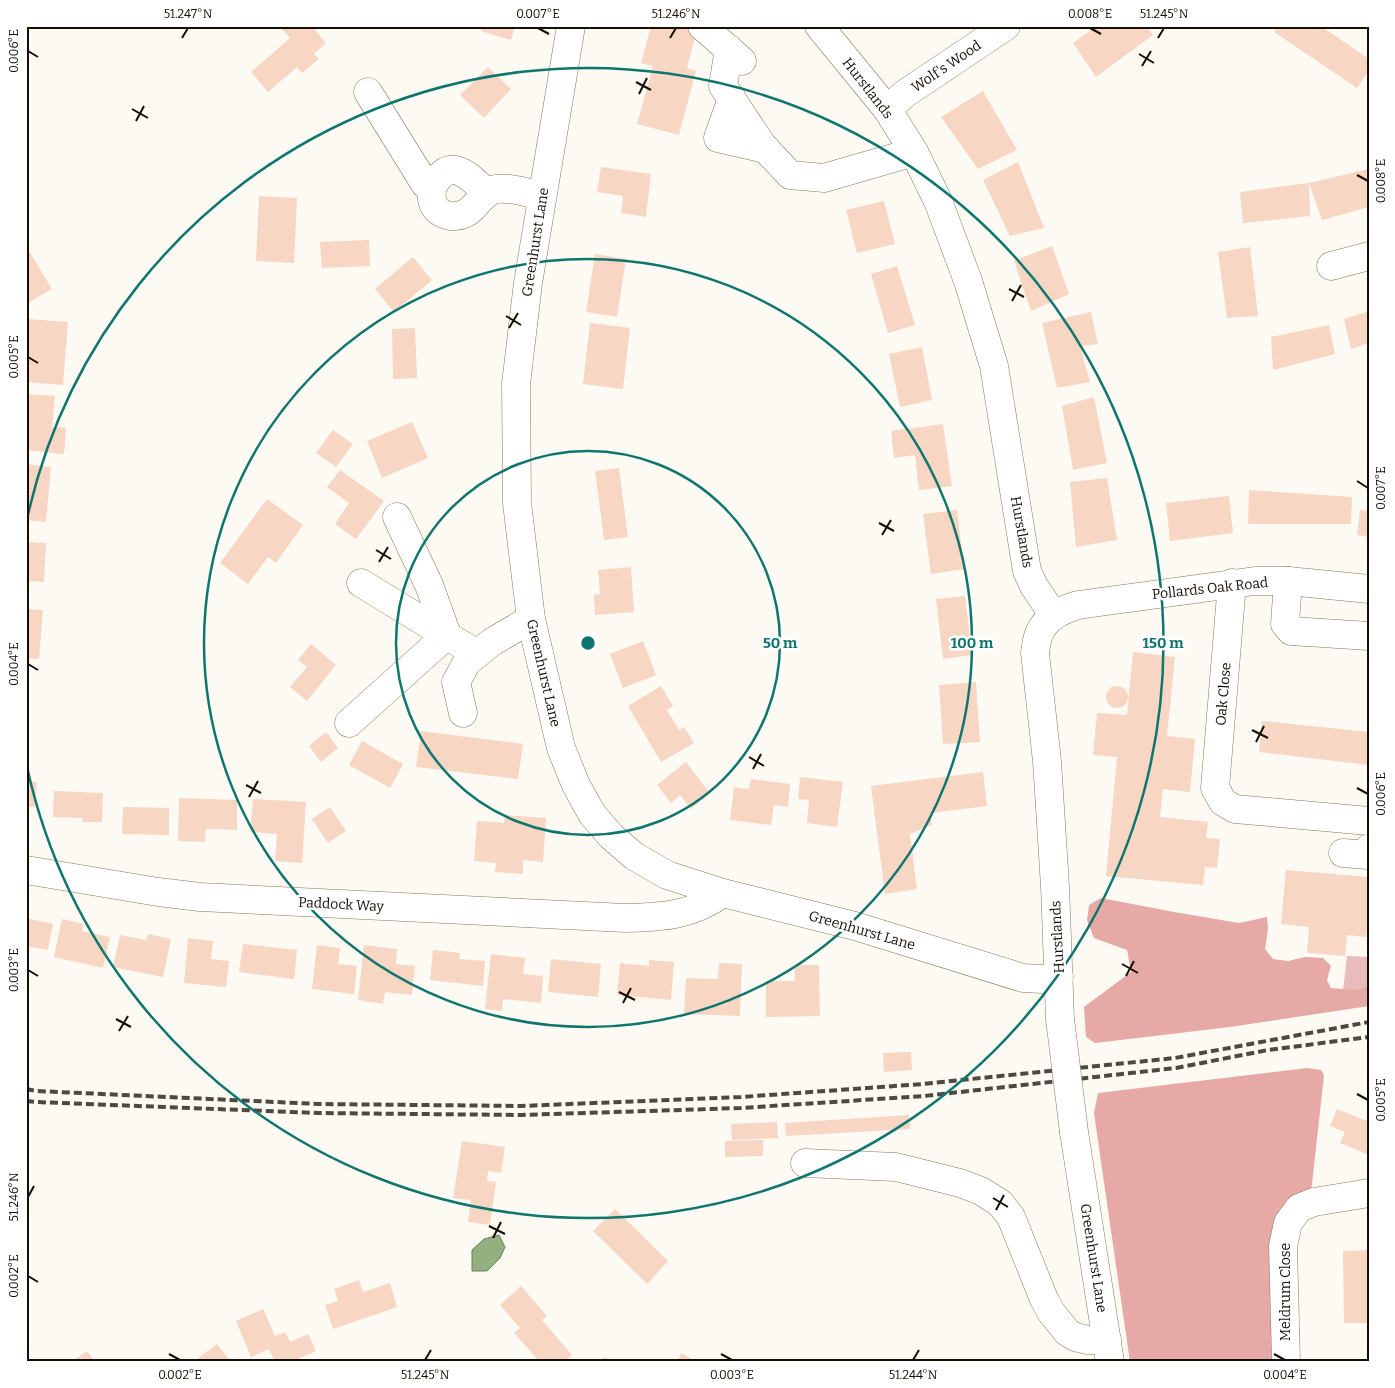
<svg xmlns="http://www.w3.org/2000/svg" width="1395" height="1388" viewBox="0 0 1395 1388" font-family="Bitter,serif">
<rect width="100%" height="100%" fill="#fdf9f3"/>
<polygon fill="#e8bcba" points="1347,956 1369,957 1369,1004 1343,991"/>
<g fill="#e7a9a5">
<polygon points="1101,898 1174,912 1239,923 1267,917 1268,929 1265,949 1273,959 1288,961 1305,957 1323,958 1331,966 1327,980 1331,988 1358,990 1369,986 1369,1006 1230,1027 1095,1043 1086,1037 1084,1007 1131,972 1127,950 1094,938 1087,920 1089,905"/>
<polygon points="1307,1068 1321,1070 1324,1075 1311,1193 1297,1199 1276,1362 1130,1362 1094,1113 1098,1093"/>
</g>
<polygon fill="#92b080" stroke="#6c7f5b" points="499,1235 505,1247 500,1258 487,1271 472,1271 472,1250 484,1239"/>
<g fill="#f8d6c4">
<polygon points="283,26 312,26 326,43 314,54 319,59 302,73 297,67 268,92 251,72 290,38 281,28"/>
<polygon points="482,26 515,26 511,40 481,31"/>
<polygon points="651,26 698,26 687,68 696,71 679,135 637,124 653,66 641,63"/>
<polygon points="1097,26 1146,26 1153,35 1096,77 1073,43"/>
<polygon points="1277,26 1321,26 1369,59 1369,70 1357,88 1274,32"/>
<polygon points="488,67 511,89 484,118 460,95"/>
<polygon points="983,91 1017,150 978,169 941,117"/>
<polygon points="1018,162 1044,228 1010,236 983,180"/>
<polygon points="601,167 651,174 646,217 621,213 623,196 597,192"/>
<polygon points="1369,169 1369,207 1322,220 1309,183 1310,216 1243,223 1240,192 1309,183"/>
<polygon points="259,196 297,198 294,263 256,261"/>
<polygon points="884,201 895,244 857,253 846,210"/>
<polygon points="369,240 370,266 322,268 320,242"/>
<polygon points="26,246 52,289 26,304"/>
<polygon points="1052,246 1069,294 1031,311 1014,261"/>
<polygon points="1250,247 1258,316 1227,318 1218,252"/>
<polygon points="595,254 626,259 617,317 586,312"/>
<polygon points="413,257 432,280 394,312 375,289"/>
<polygon points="897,266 915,325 888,333 871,274"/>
<polygon points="1369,311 1369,343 1351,349 1344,319"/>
<polygon points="1091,312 1098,344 1080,346 1090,382 1057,388 1042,323"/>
<polygon points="28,319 68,322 63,385 26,382 26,340"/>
<polygon points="590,323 630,328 623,389 583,384"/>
<polygon points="1329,325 1335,354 1273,370 1271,337"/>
<polygon points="415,328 417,378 393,379 392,329"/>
<polygon points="922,347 932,400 900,407 889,354"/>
<polygon points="26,394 55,396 52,427 66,428 64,454 26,450"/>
<polygon points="1094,397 1107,463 1073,470 1062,406"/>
<polygon points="412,422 428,458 382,478 367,441"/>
<polygon points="943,424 952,486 919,490 915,455 894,458 891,431"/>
<polygon points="333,430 353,444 336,467 316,453"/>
<polygon points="26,464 51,467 46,522 26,520"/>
<polygon points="619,468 628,537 604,540 595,471"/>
<polygon points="340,470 384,501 356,539 335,524 349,503 327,487"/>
<polygon points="1107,478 1117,540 1076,547 1070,482"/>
<polygon points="1249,490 1352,497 1351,524 1248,524"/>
<polygon points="1229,496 1233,533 1170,541 1166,503"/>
<polygon points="267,499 303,525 276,563 268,557 248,584 220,563"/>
<polygon points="957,510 964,569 931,574 923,514"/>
<polygon points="1360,510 1369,511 1369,537 1357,535"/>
<polygon points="26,542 46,543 44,582 26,581"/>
<polygon points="631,567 634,612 595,615 594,595 600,594 598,570"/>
<polygon points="965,596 972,655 943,659 936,599"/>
<polygon points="26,609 43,610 39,659 26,658"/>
<polygon points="643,641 656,675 623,688 610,654"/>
<polygon points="311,644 336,665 307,701 290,687 307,667 298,660"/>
<polygon points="1133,652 1175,657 1167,736 1195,739 1190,792 1163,789 1160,817 1208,822 1206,838 1220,839 1217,868 1205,867 1203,885 1106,876 1117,757 1093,755 1097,713 1127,715"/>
<polygon points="976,682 980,742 943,744 939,685"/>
<circle cx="1117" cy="697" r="11"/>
<polygon points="661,686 673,706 667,710 679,730 684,727 694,743 661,762 628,706"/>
<polygon points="1262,721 1369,732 1369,765 1259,752"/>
<polygon points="421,731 523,744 518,779 416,767"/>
<polygon points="326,732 338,748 321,762 309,746"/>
<polygon points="362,741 403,764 390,788 349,765"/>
<polygon points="686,762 710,793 691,809 680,795 671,803 657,785"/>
<polygon points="983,772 987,806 930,813 932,825 910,834 917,889 885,894 871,786"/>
<polygon points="800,777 843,782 837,827 807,823 809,800 798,799"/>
<polygon points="751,779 790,784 788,807 774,805 771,825 730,820 734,787 749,789"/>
<polygon points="26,781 37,782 35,807 26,806"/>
<polygon points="54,791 103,793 102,822 83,822 83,818 53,817"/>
<polygon points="179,798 237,800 237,830 206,829 205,842 178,841"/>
<polygon points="253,799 306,802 302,863 275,861 277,834 250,832"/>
<polygon points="123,807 169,808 169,835 122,834"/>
<polygon points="330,807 346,831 328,843 312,819"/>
<polygon points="505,815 546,818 543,862 523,860 523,874 495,872 496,863 474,861 477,821 504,823"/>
<polygon points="1286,870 1369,877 1369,912 1366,937 1347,935 1345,956 1307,953 1309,927 1281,924"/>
<polygon points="26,918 53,924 48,950 26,946"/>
<polygon points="62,919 84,924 82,931 110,937 103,968 54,957"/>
<polygon points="148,934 171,939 163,977 113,967 120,935 146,940"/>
<polygon points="188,938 213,941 211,959 229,961 226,987 184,983"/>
<polygon points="243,944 297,950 294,979 239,972"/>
<polygon points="317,945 340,948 338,964 357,966 354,994 312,989"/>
<polygon points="364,945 397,949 396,964 415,966 412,995 385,992 383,1004 358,1000"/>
<polygon points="433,950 460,953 459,959 485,961 483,986 430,980"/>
<polygon points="491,954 525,958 523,974 543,976 541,1003 503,999 502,1011 485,1009"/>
<polygon points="551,959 601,964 598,997 548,992"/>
<polygon points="649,960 674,962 671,1000 617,995 620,963 649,966"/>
<polygon points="719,963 742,964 740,1016 684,1014 686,978 718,979"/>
<polygon points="794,965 819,965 820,1016 766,1017 766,981 795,981"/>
<polygon points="911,1052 912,1070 884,1072 883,1053"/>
<polygon points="1337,1109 1369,1122 1369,1155 1340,1143 1345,1132 1330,1126"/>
<polygon points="909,1115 910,1129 786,1136 785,1123"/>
<polygon points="777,1122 778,1138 732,1140 731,1124"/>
<polygon points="763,1140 763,1156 725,1157 725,1141"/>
<polygon points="462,1141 505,1147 501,1173 488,1171 487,1181 496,1182 490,1225 468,1222 471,1200 453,1198"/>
<polygon points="615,1209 668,1261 647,1284 593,1231"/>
<polygon points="1369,1250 1369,1323 1344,1323 1343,1251"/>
<polygon points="359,1280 363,1292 390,1283 397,1307 333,1329 325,1305 338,1301 334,1289"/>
<polygon points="521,1286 547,1316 542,1320 572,1355 564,1362 540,1362 514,1333 520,1328 500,1305"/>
<polygon points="263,1309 275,1336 285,1332 290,1342 308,1334 316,1351 298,1359 298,1362 275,1362 269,1349 251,1357 236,1321"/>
<polygon points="217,1344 231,1362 193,1362"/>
<polygon points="87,1351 95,1362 71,1362"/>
<polygon points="682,1353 696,1362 676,1362"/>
<polygon points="604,1357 614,1362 601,1362"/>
</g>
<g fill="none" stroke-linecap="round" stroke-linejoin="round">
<defs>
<g id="minor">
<polyline points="571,26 528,283 516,384 517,503 531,619 561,748 576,785 592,814 611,836 634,856 667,875 723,893 855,926 1023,978 1042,979 1059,977"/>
<polyline points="702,26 742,61"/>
<polyline points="819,26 887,109 914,152 938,201 968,281 994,366 1027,571 1034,586 1054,616"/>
<polyline points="729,49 723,86 762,145 790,175 824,178 914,152"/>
<path d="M368,92l57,92 7,4c-1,9 0,19 8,24 5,3 10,5 15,4 21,-1 23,-23 41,-27 15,-2 32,4 46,7"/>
<polyline points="732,99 718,138 766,149"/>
<polyline points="887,109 906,93 1006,26"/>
<path d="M432,188c17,-34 36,-13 55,5"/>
<polyline points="1331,266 1369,256"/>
<polyline points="1288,581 1285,624 1291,631 1369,636"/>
<polyline points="361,583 477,654"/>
<polyline points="1232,583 1215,788 1223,802 1235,809 1369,821"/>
<polyline points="463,713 456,682 467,662 492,642 531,619"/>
<polyline points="349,723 447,635 429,585 397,517"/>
<polyline points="1343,853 1368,855 1369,848"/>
<path d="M26,870l132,22 42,5 425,21c38,-1 66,-2 98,-25"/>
<path d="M1060,1019l-5,-133 -8,-125 -12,-108c1,-5 1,-11 3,-16 5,-18 23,-27 40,-32l177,-24h33l81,8"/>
<polyline points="1074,1132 1110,1362"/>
<polyline points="805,1163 896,1167 960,1183 981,1191 1000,1203 1011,1217 1044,1299 1051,1312 1067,1332 1075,1337 1088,1340 1107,1340"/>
<polyline points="1286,1362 1283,1246 1288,1223 1299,1208 1314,1202 1369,1193"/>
</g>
</defs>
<use href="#minor" stroke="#89775c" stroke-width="29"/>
<use href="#minor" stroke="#fff" stroke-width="28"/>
<g stroke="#4e4940" stroke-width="4" stroke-dasharray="8 4" stroke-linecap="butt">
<polyline points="26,1089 37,1091 319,1104 521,1106 741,1097 923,1084 1175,1058 1369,1022"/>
<polyline points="26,1101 36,1102 318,1113 521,1115 741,1108 924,1096 1176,1068 1268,1050 1369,1037"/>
</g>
<defs>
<polyline id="minor-bridge" points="1060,1019 1074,1132"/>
</defs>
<use href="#minor-bridge" stroke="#89775c" stroke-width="29" stroke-linecap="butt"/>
<use href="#minor-bridge" stroke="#fff" stroke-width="28"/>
</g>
<path fill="none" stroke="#140e04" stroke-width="2" d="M538,28l11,6M1090,28l11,6M182,38l6,-10M670,38l6,-10M1158,38l6,-10M28,51l10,6M1139,54l15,9M1142,66l9,-15M636,82l15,8M639,94l8,-16M132,109l16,9M136,121l8,-15M1357,175l11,6M1009,289l15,8M1012,301l9,-16M506,316l15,9M509,328l9,-15M28,357l10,6M1357,481l11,7M879,523l15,8M882,535l9,-15M376,550l15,9M379,562l9,-15M28,664l10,6M1252,730l16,8M1256,742l8,-16M749,757l15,9M753,769l8,-15M246,785l15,8M1357,788l11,6M249,797l9,-16M1122,964l16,9M28,970l10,6M1126,976l8,-15M619,992l16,8M623,1003l8,-15M116,1019l15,8M119,1031l9,-15M1357,1094l11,6M28,1197l6,-11M993,1198l15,9M996,1210l8,-15M489,1226l16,8M493,1238l8,-16M28,1276l10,6M169,1354l11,6M721,1354l11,6M1274,1354l11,6M425,1360l6,-10M913,1360l6,-10"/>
<g fill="none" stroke="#0f766e" stroke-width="2.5">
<circle cx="588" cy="643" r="192"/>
<circle cx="588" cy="643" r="384"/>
<path d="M27 519A575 575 0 1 1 27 767"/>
</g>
<g text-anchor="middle" stroke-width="5" stroke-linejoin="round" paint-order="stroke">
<g font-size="14" fill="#140e04" stroke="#fff">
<text transform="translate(946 66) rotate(-34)" y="5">Wolf's Wood</text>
<text transform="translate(868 88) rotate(52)" y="5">Hurstlands</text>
<text transform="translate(535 242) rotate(-81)" y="5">Greenhurst Lane</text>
<text transform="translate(1022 532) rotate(80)" y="5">Hurstlands</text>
<text transform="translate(1210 588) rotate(-6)" y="5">Pollards Oak Road</text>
<text transform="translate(544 673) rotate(77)" y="5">Greenhurst Lane</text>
<text transform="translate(1223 694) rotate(-85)" y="5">Oak Close</text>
<text transform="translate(341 904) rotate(3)" y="5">Paddock Way</text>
<text transform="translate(862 930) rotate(16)" y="5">Greenhurst Lane</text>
<text transform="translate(1057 937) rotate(-93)" y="5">Hurstlands</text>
<text transform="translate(1094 1258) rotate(81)" y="5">Greenhurst Lane</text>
<text transform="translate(1285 1292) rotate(-90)" y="5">Meldrum Close</text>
</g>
</g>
<circle cx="588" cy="643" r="8" fill="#0f766e" stroke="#fff" stroke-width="2.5"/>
<g font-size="15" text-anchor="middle" font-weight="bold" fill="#0f766e" stroke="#fff" stroke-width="5" stroke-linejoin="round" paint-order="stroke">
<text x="780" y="648">50 m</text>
<text x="972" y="648">100 m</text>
<text x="1163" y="648">150 m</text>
</g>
<rect width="1395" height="1388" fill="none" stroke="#ffffff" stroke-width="55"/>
<rect x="28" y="28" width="1340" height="1332" fill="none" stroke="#140e04" stroke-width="2"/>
<g font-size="12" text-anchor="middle" fill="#140e04">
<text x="188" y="18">51.247°N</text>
<text x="538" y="18">0.007°E</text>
<text x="676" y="18">51.246°N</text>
<text x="1090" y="18">0.008°E</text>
<text x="1164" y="18">51.245°N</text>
<text transform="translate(14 51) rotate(-90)" y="4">0.006°E</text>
<text transform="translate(1381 181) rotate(-90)" y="4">0.008°E</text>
<text transform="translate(14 357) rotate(-90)" y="4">0.005°E</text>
<text transform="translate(1381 488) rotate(-90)" y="4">0.007°E</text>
<text transform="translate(14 664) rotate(-90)" y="4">0.004°E</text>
<text transform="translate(1381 794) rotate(-90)" y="4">0.006°E</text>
<text transform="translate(14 970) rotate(-90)" y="4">0.003°E</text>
<text transform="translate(1381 1100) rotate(-90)" y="4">0.005°E</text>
<text transform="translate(14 1197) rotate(-90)" y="4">51.246°N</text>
<text transform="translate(14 1276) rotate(-90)" y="4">0.002°E</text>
<text x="180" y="1379">0.002°E</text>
<text x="425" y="1379">51.245°N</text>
<text x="732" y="1379">0.003°E</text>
<text x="913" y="1379">51.244°N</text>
<text x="1285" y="1379">0.004°E</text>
</g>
</svg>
